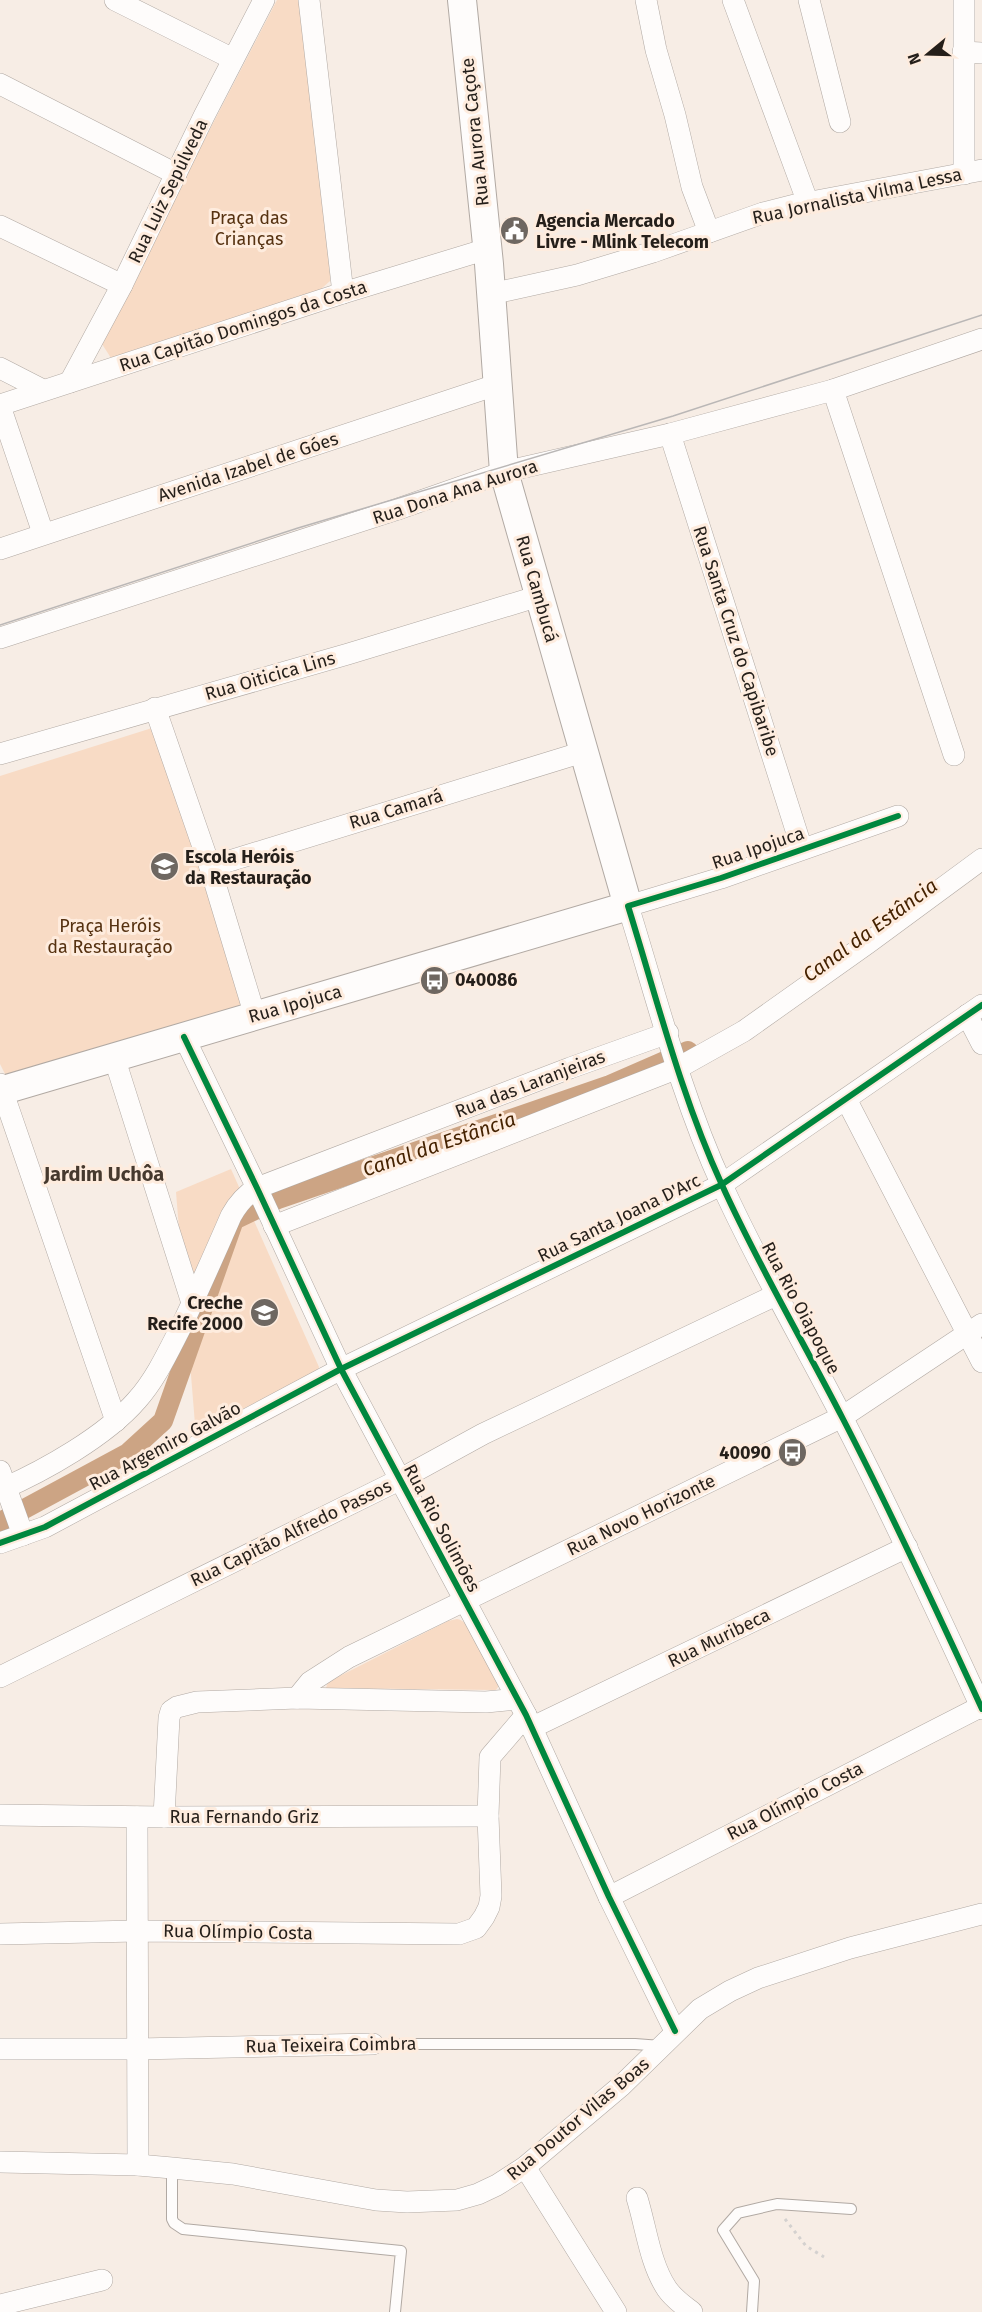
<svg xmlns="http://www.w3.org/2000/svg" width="982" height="2312" viewBox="0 0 982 2312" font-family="'Fira Sans',sans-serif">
<rect width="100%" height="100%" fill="#f7ede5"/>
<g fill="#f8dbc5">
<polygon points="277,0 303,0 331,259 330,281 320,290 111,358 102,344 182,183"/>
<polygon points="152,728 163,736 245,1009 9,1082 0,1064 0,776"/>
<polygon points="231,1169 319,1367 317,1373 199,1430 195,1424 176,1192"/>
<path d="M457,1619c16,2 30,44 37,59l6,6 -4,6 -170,-2 2,-6 120,-61z"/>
</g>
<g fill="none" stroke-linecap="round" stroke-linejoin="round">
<polyline stroke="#cca484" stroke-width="20" points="0,1522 128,1453 163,1421 234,1220 278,1199 610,1085 688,1051"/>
<defs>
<g id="lane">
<polyline points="373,2044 635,2044 661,2046"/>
<polyline points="172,2168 172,2219 174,2223 183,2229 401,2251 395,2312"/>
<polyline points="752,2312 754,2281 723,2230 738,2213 777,2204 851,2209"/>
</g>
<g id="street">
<polyline points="115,0 233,59"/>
<polyline points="309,0 343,293"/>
<polyline points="646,0 656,50 675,115 692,187 709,232"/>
<polyline points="733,0 808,203"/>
<polyline points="809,0 840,122"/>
<polyline points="963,52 982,53"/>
<polyline points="0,84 176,174"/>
<polyline points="964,174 964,0"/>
<polyline points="0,226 122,285"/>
<polyline points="491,294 577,275 653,252 763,213 795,205 982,170"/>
<polyline points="0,368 43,390"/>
<polyline points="70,382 122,285 204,116 264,0"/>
<polyline points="833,390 954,755"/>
<polyline points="0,405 343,293 487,249"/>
<polyline points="0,406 43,533"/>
<polyline points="670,434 802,849"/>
<polyline points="0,549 496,385"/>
<polyline points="0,638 398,509 504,472 670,434 833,390 982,339"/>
<polyline points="155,708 210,867 255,1016"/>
<polyline points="0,754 348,654 539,596"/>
<path d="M898,816l-177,62 -93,28c29,93 53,190 94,279 36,80 81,156 121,234 49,95 94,192 139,290"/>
<polyline points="210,867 583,752"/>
<polyline points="967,1015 982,1044"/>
<polyline points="184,1037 257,1188 341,1369 526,1715 609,1897 675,2031"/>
<polyline points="114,1057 192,1303"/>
<polyline points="0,1084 116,1421"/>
<polyline points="846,1099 982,1362"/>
<polyline points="274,1226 678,1068 744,1031 868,943 982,859"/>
<polyline points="0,1471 23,1535"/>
<path d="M0,1490c44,-19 106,-54 137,-90 19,-21 32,-50 45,-75 17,-36 33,-72 49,-109 7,-13 14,-21 26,-28l313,-120 98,-35"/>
<polyline points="0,1543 45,1527 341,1369 721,1185 982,1005"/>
<polyline points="0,1677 399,1480 483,1434 776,1295"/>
<polyline points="297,1698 310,1682 349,1657 842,1417 982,1324"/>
<polyline points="531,1728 907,1547"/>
<polyline points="0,1815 164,1817 488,1816"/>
<polyline points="137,1817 138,2165"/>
<polyline points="164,1817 169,1718 171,1711 177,1707 197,1702 297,1698 486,1702 517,1699"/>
<polyline points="609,1897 982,1706"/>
<polyline points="0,1934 137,1931 459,1934 476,1928 484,1917 489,1907 491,1896 488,1816 490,1757 526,1715"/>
<polyline points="0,2049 137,2049 373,2044"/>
<polyline points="0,2162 138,2165 172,2168 233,2174 376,2200 407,2202 457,2200 478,2194 497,2185 525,2167 621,2086 700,2009 730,1991 758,1978 850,1948 982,1914"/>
<polyline points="525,2167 616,2312"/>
<path d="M637,2198c9,29 13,66 30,91 7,10 16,16 25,23"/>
<polyline points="0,2305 102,2280"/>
</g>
<polyline id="secondary" points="0,1091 628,906 504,472 489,264 462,0"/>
</defs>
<use href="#lane" stroke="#b1a9a3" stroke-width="12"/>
<use href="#street" stroke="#b1a9a3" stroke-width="22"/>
<use href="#secondary" stroke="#b1a9a3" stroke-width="30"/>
<polyline stroke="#d4d1cf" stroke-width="3" stroke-dasharray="3 4.5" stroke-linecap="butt" points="785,2219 806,2246 824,2257"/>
<use href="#lane" stroke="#fefcfb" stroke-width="10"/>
<use href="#street" stroke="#fefcfb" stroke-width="21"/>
<use href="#secondary" stroke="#fefcfb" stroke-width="28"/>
<polyline stroke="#bab7b6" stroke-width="1.5" points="0,625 298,528 673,416 982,315"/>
<defs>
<g id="cycleway">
<path d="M898,816l-177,62 -93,28c29,93 53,190 94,279 36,80 81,156 121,234 49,95 94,192 139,290"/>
<polyline points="184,1037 257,1188 341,1369 526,1715 609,1897 675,2031"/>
<polyline points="0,1543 45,1527 341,1369 721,1185 982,1005"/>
</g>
</defs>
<use href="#cycleway" stroke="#feecde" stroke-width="10"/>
<use href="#cycleway" stroke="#00873e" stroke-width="6"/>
</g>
<defs>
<symbol id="civic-disc" viewBox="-11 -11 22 22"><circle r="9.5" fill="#6e6761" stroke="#feecde"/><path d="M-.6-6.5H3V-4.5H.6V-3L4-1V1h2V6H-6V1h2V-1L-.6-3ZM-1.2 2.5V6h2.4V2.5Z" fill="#fff"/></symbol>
<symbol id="school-disc" viewBox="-11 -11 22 22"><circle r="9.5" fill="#6e6761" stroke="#feecde"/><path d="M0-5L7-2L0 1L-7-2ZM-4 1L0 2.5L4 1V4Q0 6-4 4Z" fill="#fff"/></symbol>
<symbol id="bus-disc" viewBox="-11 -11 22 22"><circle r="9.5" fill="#6e6761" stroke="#feecde"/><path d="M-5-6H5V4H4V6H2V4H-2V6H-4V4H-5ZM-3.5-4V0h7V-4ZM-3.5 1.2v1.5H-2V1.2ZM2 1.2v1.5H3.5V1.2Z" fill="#fff"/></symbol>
</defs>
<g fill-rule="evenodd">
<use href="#civic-disc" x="498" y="214" width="33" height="33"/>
<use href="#school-disc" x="148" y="850" width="33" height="33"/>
<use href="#bus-disc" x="418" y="964" width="33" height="33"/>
<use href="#school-disc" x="248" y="1296" width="33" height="33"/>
<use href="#bus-disc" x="776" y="1436" width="33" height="33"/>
</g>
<g text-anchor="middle" stroke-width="6" stroke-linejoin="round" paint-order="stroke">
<g font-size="18" fill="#251f1a" stroke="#feecde">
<text transform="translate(475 132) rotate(-96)" y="6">Rua Aurora Caçote</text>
<text transform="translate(168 191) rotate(-64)" y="6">Rua Luiz Sepúlveda</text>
<text transform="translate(857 196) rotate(-12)" y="6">Rua Jornalista Vilma Lessa</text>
<text transform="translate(243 326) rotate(-18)" y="6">Rua Capitão Domingos da Costa</text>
<text transform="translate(248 467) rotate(-18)" y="6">Avenida Izabel de Góes</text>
<text transform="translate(455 492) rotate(-18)" y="6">Rua Dona Ana Aurora</text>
<text transform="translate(537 589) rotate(74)" y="6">Rua Cambucá</text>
<text transform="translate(736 641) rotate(72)" y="6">Rua Santa Cruz do Capibaribe</text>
<text transform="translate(270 676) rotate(-16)" y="6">Rua Oiticica Lins</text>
<text transform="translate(396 809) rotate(-17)" y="6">Rua Camará</text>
<text transform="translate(758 848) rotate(-19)" y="6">Rua Ipojuca</text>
<text transform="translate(295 1004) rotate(-16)" y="6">Rua Ipojuca</text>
<text transform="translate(530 1084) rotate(-21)" y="6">Rua das Laranjeiras</text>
<text transform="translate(619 1218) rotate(-26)" y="6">Rua Santa Joana D'Arc</text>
<text transform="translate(801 1308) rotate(62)" y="6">Rua Rio Oiapoque</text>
<text transform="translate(165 1446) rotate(-28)" y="6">Rua Argemiro Galvão</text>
<text transform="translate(641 1515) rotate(-26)" y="6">Rua Novo Horizonte</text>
<text transform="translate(442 1528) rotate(62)" y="6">Rua Rio Solimões</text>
<text transform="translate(291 1533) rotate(-26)" y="6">Rua Capitão Alfredo Passos</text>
<text transform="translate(719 1638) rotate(-26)" y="6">Rua Muribeca</text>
<text transform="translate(795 1801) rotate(-27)" y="6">Rua Olímpio Costa</text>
<text x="244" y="1823">Rua Fernando Griz</text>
<text transform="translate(238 1932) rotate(1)" y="6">Rua Olímpio Costa</text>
<text transform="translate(331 2045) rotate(-1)" y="6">Rua Teixeira Coimbra</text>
<text transform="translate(578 2119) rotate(-40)" y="6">Rua Doutor Vilas Boas</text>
</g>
<g font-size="18" fill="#563211" stroke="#feecde">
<text x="249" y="224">Praça das<tspan x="249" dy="21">Crianças</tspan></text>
<text x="110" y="932">Praça Heróis<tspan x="110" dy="21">da Restauração</tspan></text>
</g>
<g font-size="18" font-weight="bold" fill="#251f1a" stroke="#feecde" text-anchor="start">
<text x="536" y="227">Agencia Mercado<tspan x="536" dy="21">Livre - Mlink Telecom</tspan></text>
<text x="185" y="863">Escola Heróis<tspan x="185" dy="21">da Restauração</tspan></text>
<text x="455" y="986">040086</text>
<text x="243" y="1309" text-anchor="end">Creche<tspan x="243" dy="21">Recife 2000</tspan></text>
<text x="771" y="1459" text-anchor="end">40090</text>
</g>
<g font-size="20" font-style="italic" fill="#452200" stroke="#feecde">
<text transform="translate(870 930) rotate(-36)" y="7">Canal da Estância</text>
<text transform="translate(439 1144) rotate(-19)" y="7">Canal da Estância</text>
</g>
<g font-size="20" font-weight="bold" fill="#46392e" stroke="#feecde">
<text x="104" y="1181">Jardim Uchôa</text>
</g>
</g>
<g transform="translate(928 54) rotate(251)" stroke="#feecde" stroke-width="4.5" paint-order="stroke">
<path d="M0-4.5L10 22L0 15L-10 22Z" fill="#251f1a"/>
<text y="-9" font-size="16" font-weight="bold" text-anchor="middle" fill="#251f1a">N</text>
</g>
</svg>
